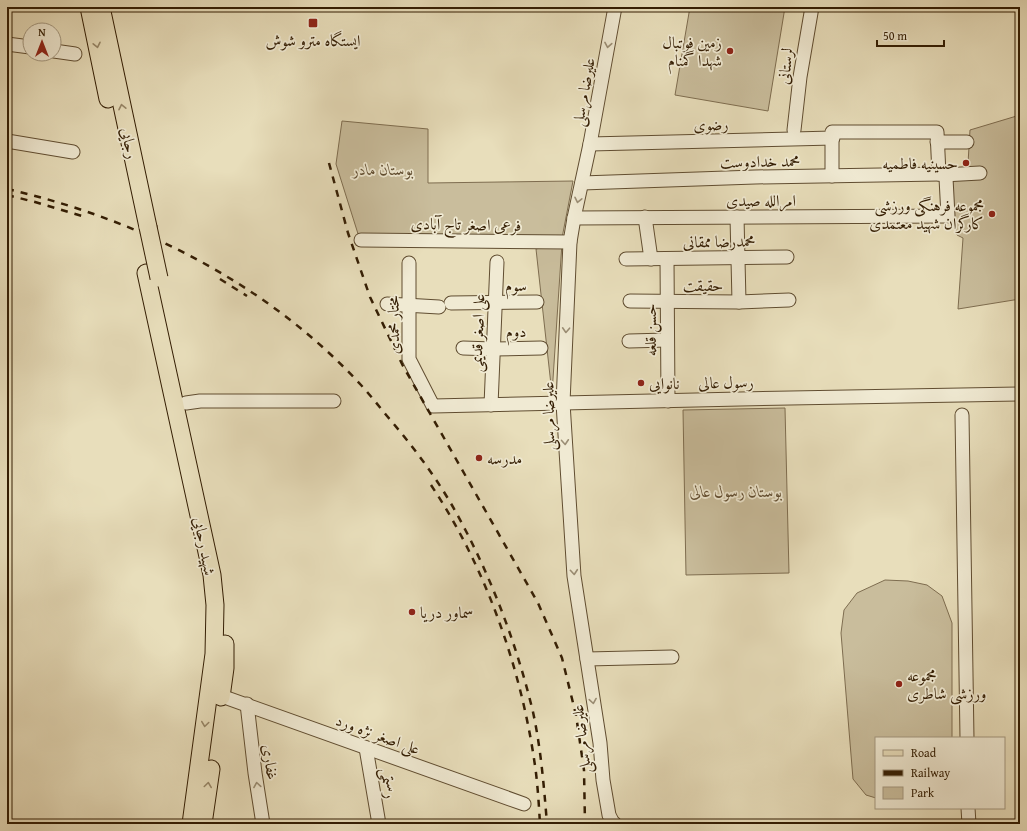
<svg xmlns="http://www.w3.org/2000/svg" width="1027" height="831" viewBox="0 0 1027 831" font-family="'Gentium Book Plus',Amiri,serif">
<rect width="100%" height="100%" fill="#e8debb"/>
<filter id="stains"><feTurbulence type="fractalNoise" baseFrequency=".005" numOctaves="4"/><feColorMatrix values="0 0 0 0 .2 0 0 0 0 .09 0 0 0 0 .02 0 0 0 .5 -.17"/></filter>
<radialGradient id="worn" r=".72"><stop offset=".6" stop-color="#630" stop-opacity="0"/><stop offset="1" stop-color="#630" stop-opacity=".3"/></radialGradient>
<g fill="#c9bd9c" stroke="#7e6d50">
<polygon points="690,7 785,7 768,111 675,95"/>
<polygon points="1020,115 1020,299 958,309 963,238 957,235 955,218 952,218 949,178 967,180 970,130"/>
<polygon points="342,121 428,129 428,183 573,181 562,238 359,237 336,164"/>
<polygon points="562,243 552,394 536,249"/>
<polygon points="785,408 789,573 686,575 683,410"/>
<polygon points="885,580 908,581 927,585 942,596 952,623 952,738 876,738 876,798 866,795 853,779 841,633 844,610 857,593"/>
</g>
<g fill="none" stroke-linecap="round" stroke-linejoin="round">
<defs>
<g id="minor">
<polyline points="7,44 30,47"/>
<polyline points="54,51 75,54"/>
<polyline points="794,130 800,77 812,7"/>
<polyline points="7,141 73,152"/>
<polyline points="937,142 967,142"/>
<polyline points="590,144 833,138"/>
<polyline points="943,175 980,173"/>
<polyline points="582,183 755,177 939,174"/>
<polyline points="645,217 651,259"/>
<polyline points="737,217 739,302"/>
<polyline points="574,218 948,216 946,178 943,175 939,174 937,132 832,132 832,176"/>
<polyline points="361,240 570,242"/>
<polyline points="626,259 787,257"/>
<polyline points="667,259 668,401"/>
<polyline points="409,263 409,359 433,406 740,399 1020,394"/>
<polyline points="630,301 739,302 789,300"/>
<polyline points="451,303 537,302"/>
<polyline points="387,304 439,307"/>
<polyline points="629,341 667,340"/>
<polyline points="463,348 493,349 541,348"/>
<polyline points="186,403 200,401 334,401"/>
<polyline points="491,405 497,262"/>
<polyline points="962,415 967,738"/>
<polyline points="587,659 672,657"/>
<polyline points="213,693 524,804"/>
<polyline points="247,704 255,773 263,824"/>
<polyline points="366,748 379,824"/>
<polyline points="968,808 969,824"/>
<polyline points="615,824 612,821 609,815 603,780 600,743 574,576 563,403 570,242 574,218 590,144 615,7"/>
</g>
<g id="major">
<polyline points="89,7 108,99"/>
<polyline points="101,7 148,227"/>
<polyline points="146,273 212,575 215,605 214,654 191,824"/>
<polyline points="221,697 225,668 225,644"/>
<polyline points="203,824 211,769"/>
</g>
</defs>
<use href="#minor" stroke="#604d31" stroke-width="15"/>
<use href="#major" stroke="#331d03" stroke-width="19"/>
<use href="#minor" stroke="#f0ead3" stroke-width="13"/>
<use href="#major" stroke="#e8debb" stroke-width="17"/>
<g stroke="#331d03" stroke-width="2.5" stroke-dasharray="7 7" stroke-linecap="butt">
<polyline points="329,163 348,233 370,297 403,366 538,603 562,658 576,715 584,770 585,824"/>
<path d="M7,189c132,30 261,95 354,196 9,10 17,20 26,31 24,28 47,58 66,91 36,64 63,134 80,205 8,37 11,75 14,112"/>
<polyline points="7,195 35,202 82,216"/>
<polyline points="220,279 247,296"/>
<path d="M431,485c56,84 92,188 105,288 2,17 3,34 4,51"/>
</g>
<defs>
<polyline id="major-bridge" points="148,227 159,278"/>
</defs>
<use href="#major-bridge" stroke="#331d03" stroke-width="19" stroke-linecap="butt"/>
<use href="#major-bridge" stroke="#e8debb" stroke-width="17"/>
</g>
<defs><path id="oneway-chevron" d="M-2-3.5L2.5 0L-2 3.5" fill="none" stroke-width="1.6" stroke-linecap="round" stroke-linejoin="round"/></defs>
<g stroke="#978768">
<use href="#oneway-chevron" transform="translate(97 45) rotate(78)"/>
<use href="#oneway-chevron" transform="translate(122 107) rotate(-102)"/>
<use href="#oneway-chevron" transform="translate(205 724) rotate(98)"/>
<use href="#oneway-chevron" transform="translate(208 785) rotate(-82)"/>
</g>
<g stroke="#9b8e75">
<use href="#oneway-chevron" transform="translate(608 45) rotate(100)"/>
<use href="#oneway-chevron" transform="translate(578 200) rotate(102)"/>
<use href="#oneway-chevron" transform="translate(566 330) rotate(93)"/>
<use href="#oneway-chevron" transform="translate(565 442) rotate(86)"/>
<use href="#oneway-chevron" transform="translate(574 572) rotate(85)"/>
<use href="#oneway-chevron" transform="translate(593 701) rotate(81)"/>
<use href="#oneway-chevron" transform="translate(257 785) rotate(-99)"/>
</g>
<g fill="#8f2418" stroke="#f0ead3" stroke-width="1.5">
<rect x="308" y="18" width="10" height="10" rx="2"/>
<circle cx="730" cy="51" r="4"/>
<circle cx="966" cy="163" r="4"/>
<circle cx="992" cy="214" r="4"/>
<circle cx="641" cy="383" r="4"/>
<circle cx="479" cy="458" r="4"/>
<circle cx="412" cy="612" r="4"/>
<circle cx="899" cy="684" r="4"/>
</g>
<g text-anchor="middle" stroke-width="3.5" stroke-linejoin="round" paint-order="stroke">
<g font-size="16" fill="#331d03" stroke="#f0ead3" text-anchor="start">
<text x="313" y="46" text-anchor="middle">ایستگاه مترو شوش</text>
<text x="722" y="48" text-anchor="end">زمین فوتبال<tspan x="722" dy="18">شهدا گمنام</tspan></text>
<text x="958" y="169" text-anchor="end">حسینیه فاطمیه</text>
<text x="984" y="211" text-anchor="end">مجموعه فرهنگی ورزشی<tspan x="984" dy="18">کارگران شهید معتمدی</tspan></text>
<text x="649" y="389">نانوایی</text>
<text x="487" y="464">مدرسه</text>
<text x="420" y="618">سماور دریا</text>
<text x="907" y="681">مجموعه<tspan x="907" dy="18">ورزشی شاطری</tspan></text>
</g>
<g font-size="16" fill="#331d03" stroke="#f0ead3">
<text transform="translate(785 66) rotate(-82)" y="6">لرستانی</text>
<text transform="translate(583 92) rotate(-80)" y="6">علیرضا مرسلی</text>
<text transform="translate(711 124) rotate(-1)" y="6">رضوی</text>
<text transform="translate(130 143) rotate(78)" y="6">رجایی</text>
<text transform="translate(760 161) rotate(-1)" y="6">محمد خدادوست</text>
<text x="761" y="206">امرالله صیدی</text>
<text transform="translate(466 224) rotate(1)" y="6">فرعی اصغر تاج آبادی</text>
<text transform="translate(719 241) rotate(-1)" y="6">محمدرضا ممقانی</text>
<text x="516" y="291">سوم</text>
<text x="703" y="291">حقیقت</text>
<text transform="translate(393 325) rotate(-91)" y="6">مختار محمدی</text>
<text transform="translate(650 330) rotate(-90)" y="6">حسن قلعه</text>
<text transform="translate(516 331) rotate(-1)" y="6">دوم</text>
<text transform="translate(477 333) rotate(-88)" y="6">علی اصغر قدیمی</text>
<text transform="translate(726 382) rotate(-1)" y="6">رسول عالی</text>
<text transform="translate(548 416) rotate(-91)" y="6">علیرضا مرسلی</text>
<text transform="translate(205 546) rotate(79)" y="6">شهید رجایی</text>
<text transform="translate(378 734) rotate(20)" y="6">علی اصغر نژه ورد</text>
<text transform="translate(581 739) rotate(-97)" y="6">علیرضا مرسلی</text>
<text transform="translate(271 762) rotate(83)" y="6">غفاری</text>
<text transform="translate(389 783) rotate(80)" y="6">رستمی</text>
</g>
<g font-size="16" font-style="italic" fill="#604d31" stroke="#f0ead3">
<text x="383" y="175">بوستان مادر</text>
<text x="736" y="497">بوستان رسول عالی</text>
</g>
</g>
<rect width="1027" height="831" fill="none" stroke="#e8debb" stroke-width="24"/>
<rect x="8" y="8" width="1011" height="815" fill="none" stroke="#331d03" stroke-width="2"/>
<rect x="12" y="12" width="1003" height="807" fill="none" stroke="#331d03"/>
<rect x="875" y="737" width="130" height="72" fill="#f0ead3" stroke="#a49880"/>
<rect x="883" y="750" width="20" height="6" fill="#e8debb" stroke="#a49880"/>
<text x="911" y="757" font-size="12" fill="#331d03">Road</text>
<rect x="883" y="770" width="20" height="6" fill="#331d03" stroke="#a49880"/>
<text x="911" y="777" font-size="12" fill="#331d03">Railway</text>
<rect x="883" y="787" width="20" height="12" fill="#c9bd9c" stroke="#a49880"/>
<text x="911" y="797" font-size="12" fill="#331d03">Park</text>
<g transform="translate(42 42)"><circle r="19" fill="#f0ead3" stroke="#a49880"/>
<path d="M0-3L7 15L0 10L-7 15Z" fill="#8f2418"/>
<text y="-6" font-size="11" font-weight="bold" text-anchor="middle" fill="#331d03">N</text>
</g>
<path d="M877 40v6h67v-6" fill="none" stroke="#331d03" stroke-width="2"/>
<text x="883" y="40" font-size="12" fill="#331d03" stroke="#f0ead3" stroke-width="3" paint-order="stroke">50 m</text>
<rect width="100%" height="100%" filter="url(#stains)"/>
<rect width="100%" height="100%" fill="url(#worn)"/>
</svg>
